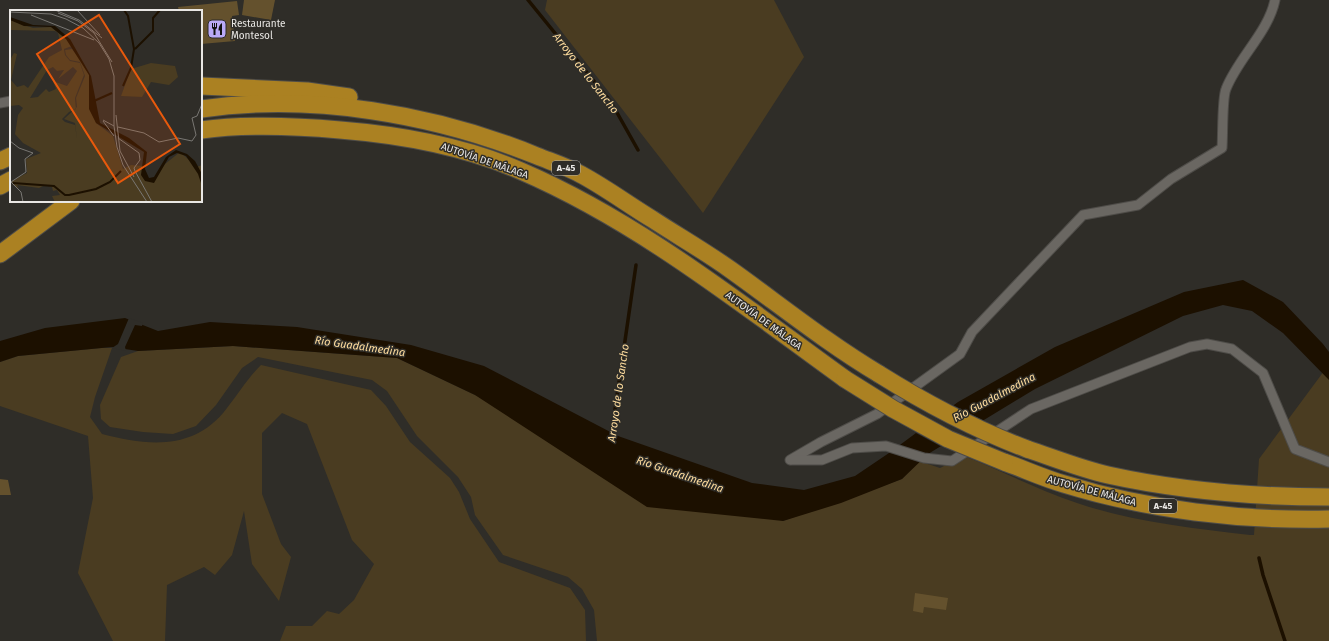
<svg xmlns="http://www.w3.org/2000/svg" width="1329" height="641" viewBox="0 0 1329 641" font-family="'Fira Sans',sans-serif">
<rect width="100%" height="100%" fill="#2f2d28"/>
<g fill="#4a3c21">
<polygon points="547,0 774,0 804,57 703,213 545,10"/>
<path d="M233,346l164,12 78,37 308,126 119,-42 17,-18 21,7 24,-12c38,15 74,34 113,47 56,19 115,25 173,32h4l5,-76 68,-92 2,1v273h-732l-3,-31 -12,-21 -14,-12 -65,-22 -28,-40 -4,-18 -13,-20 -41,-41 -30,-45 -15,-11 -114,-23 -16,11 -26,37 -20,21 -23,8 -30,-2 -33,-5 -9,-8 -1,-14 21,-48 17,-6z"/>
<path d="M101,348h11l-17,49 -5,20 12,17c46,12 93,17 125,-26 12,-15 20,-29 34,-43l110,25 15,16 24,36 40,36 9,14 11,27 29,43 71,26 15,22 1,31h-306l6,-15h26l15,-15 12,3 15,-14 20,-36 -22,-24 -45,-116 -25,-11 -20,20v61l19,50 10,13 -12,44 -27,-37 -8,-53 -12,44 -17,20 -11,-8 -37,18 -2,56h-52l-35,-68 15,-75 -5,-62 -88,-30v-44l18,-6z"/>
</g>
<polygon fill="#1c1000" points="1243,280 1283,302 1323,344 1329,352 1329,380 1283,333 1252,311 1223,305 1183,316 1035,389 928,454 902,479 841,503 783,521 647,507 475,395 397,358 233,346 138,351 112,347 18,356 0,362 0,341 45,328 125,318 158,331 210,322 297,327 411,345 484,366 618,436 752,483 804,490 855,476 889,453 958,402 1055,347 1184,292"/>
<g fill="#2f2d28">
<polygon points="129,318 143,323 142,326 135,325 125,347 126,351 112,348 118,344"/>
<polygon points="951,404 985,421 942,447 914,432"/>
</g>
<g fill="none" stroke-linecap="round" stroke-linejoin="round">
<g stroke="#1c1000" stroke-width="3.5">
<polyline points="528,0 611,102 638,150"/>
<polyline points="611,437 636,265"/>
<polyline points="1259,558 1263,575 1285,641"/>
</g>
</g>
<g fill="#64512d">
<polygon points="244,0 275,0 271,20 242,15"/>
<polygon points="237,1 239,15 232,16 235,41 201,44 201,11 179,11 178,7"/>
<polygon points="0,479 8,480 11,495 0,495"/>
<polygon points="915,593 948,598 946,610 924,607 923,613 913,611"/>
</g>
<g fill="none" stroke-linecap="round" stroke-linejoin="round">
<defs>
<g id="street">
<polyline points="0,103 11,101"/>
<path d="M790,460l31,-18 56,-28 83,-60 12,-22 111,-117 55,-10 33,-26 51,-31c1,-13 0,-50 4,-59 12,-31 42,-56 49,-89"/>
<polyline points="792,460 822,460 852,448 886,446 924,458 952,461 1031,409 1190,347 1207,344 1232,349 1263,373 1295,449 1329,462"/>
</g>
<g id="highway">
<polyline points="201,86 307,91 349,97"/>
<path d="M201,109c111,-16 233,5 336,47 15,6 31,11 45,19 24,13 47,30 70,44 26,17 54,33 79,51 49,35 96,73 148,104"/>
<path d="M201,130c45,-6 94,-4 139,0 62,5 124,16 181,41 118,51 220,133 324,208"/>
<polyline points="0,161 11,156"/>
<polyline points="0,186 11,180"/>
<polyline points="0,254 71,201"/>
<path d="M1027,449c27,9 54,20 81,26 73,16 147,22 221,22"/>
<path d="M1004,462c20,7 39,16 60,22 84,26 177,37 265,35"/>
</g>
</defs>
<use href="#street" stroke="#4e4c48" stroke-width="11"/>
<use href="#highway" stroke="#4e4c48" stroke-width="19"/>
<use href="#street" stroke="#6a6762" stroke-width="9"/>
<use href="#highway" stroke="#ab8122" stroke-width="17"/>
<defs>
<g id="highway-bridge">
<path d="M879,374c48,30 95,55 148,75"/>
<polyline points="845,379 893,409 948,439 1004,462"/>
</g>
</defs>
<use href="#highway-bridge" stroke="#4e4c48" stroke-width="19" stroke-linecap="butt"/>
<use href="#highway-bridge" stroke="#ab8122" stroke-width="17"/>
</g>
<defs>
<symbol id="restaurant-square" viewBox="-11 -11 22 22"><rect x="-9" y="-9" width="18" height="18" rx="4" fill="#baaaf7" stroke="#2f2d28"/><path d="M-5-6h1v4h1v-4h1v4h1v-4h1v5L-1.5 .5V6h-2V.5L-5-1ZM5-6V6H3V1.5H1.5Q1.5-4 5-6Z" fill="#111"/></symbol>
</defs>
<g fill-rule="evenodd">
<use href="#restaurant-square" x="206" y="18" width="22" height="22"/>
</g>
<g text-anchor="middle" stroke-width="3" stroke-linejoin="round" paint-order="stroke">
<g fill="#2f2d28" stroke="#b1afac" stroke-width="1">
<rect x="552" y="161" width="28" height="14" rx="3"/>
<rect x="1149" y="499" width="28" height="14" rx="3"/>
</g>
<g font-size="9" font-weight="bold" fill="#e9e7e4">
<text x="566" y="171">A-45</text>
<text x="1163" y="509">A-45</text>
</g>
<g font-size="10" fill="#e9e7e4" stroke="#2f2d28" text-anchor="start">
<text x="231" y="27">Restaurante<tspan x="231" dy="12">Montesol</tspan></text>
</g>
<g font-size="10" fill="#e9e7e4" stroke="#2f2d28">
<text transform="translate(485 160) rotate(19)" y="4">AUTOVÍA DE MÁLAGA</text>
<text transform="translate(764 320) rotate(36)" y="4">AUTOVÍA DE MÁLAGA</text>
<text transform="translate(1092 490) rotate(15)" y="4">AUTOVÍA DE MÁLAGA</text>
</g>
<g font-size="11" font-style="italic" fill="#ffdd9e" stroke="#2f2d28">
<text transform="translate(586 73) rotate(52)" y="4">Arroyo de lo Sancho</text>
<text transform="translate(360 346) rotate(8)" y="4">Río Guadalmedina</text>
<text transform="translate(618 393) rotate(-82)" y="4">Arroyo de lo Sancho</text>
<text transform="translate(994 397) rotate(-28)" y="4">Río Guadalmedina</text>
<text transform="translate(680 474) rotate(19)" y="4">Río Guadalmedina</text>
</g>
</g>
<g transform="translate(10 10)">
<rect width="192" height="192" fill="#2f2d28"/>
<path d="M0,10l23,8 18,-1 15,12 6,7 -8,3 1,6 5,6 10,2 4,12 -9,23 1,11 -7,3 -7,7 3,3 10,3 2,14 -2,-16 -11,-4 13,-12 -1,-9 9,-22 -5,-14 -10,-2 -4,-5 -1,-5 7,-1 8,10 9,16 7,48 17,13 10,33 8,-4 13,1 2,13 7,1 12,-16 15,-12 17,15 5,-2v37h-147l-3,-6 8,-1 -3,-5 -4,1 -1,-4 -7,-2 -6,3 -22,-3 2,3 -6,-3 -1,-4 15,-8 -1,-14 15,-6 -18,-10 -8,-9 3,-19 5,-7 -4,-3 -9,1v-46l4,-7 3,1 -6,26 6,7 7,-2 4,3 21,-31 13,-7 -4,-17 -3,-2 -45,-1zM43,57l4,4 7,-1 -6,9 15,-12 4,4 -10,15 -14,-5 3,8 -7,3 -3,-3 -8,8 -8,1 17,-28zM141,53l24,3 3,11 -9,8 -18,-3 -9,15 -21,-1 10,-27z" fill="#4a3c21" fill-rule="evenodd"/>
<path d="M0,7l23,8 22,1 15,13 21,37 9,47 29,15 18,14 -2,17 4,9 5,-1 12,-20 10,-7 11,4 8,7 7,13v12l-4,-12 -12,-18 -9,-3 -8,4 -15,26 -9,-2 -4,-6 3,-23 -48,-29 -7,-14v-34l-23,-36 -15,-12 -27,-1 -14,-6z" fill="#1c1000"/>
<path fill="none" stroke="#1c1000" stroke-width="2" d="M125,39l18,-18v-13l7,-8M113,76l8,-18 3,-19 -6,-33 -4,-6M84,91l18,-8M3,173l41,3 11,9h4l27,-6 14,-7 11,-11"/>
<path fill="none" stroke="#797773" stroke-width="1" d="M45,0l24,10 23,18M67,0l23,25M0,2l41,2 15,5 17,9 16,15 10,16 5,17v50l3,21 6,18 24,37M48,3l20,8 16,12 18,29M21,5l63,25M106,105l4,36 14,26M93,110l11,6M93,111l11,15M108,117l26,6 15,9 19,-4 14,3 4,-6 -4,-17 5,-2 5,-12M108,128l21,15 1,7 -6,8 1,3 17,31M0,131l9,7 14,5 -8,6 1,13 -15,10 10,10 2,10"/>
<path fill="#e8590c" fill-opacity="0.15" stroke="#e8590c" stroke-width="2" d="M89,5l81,129 -62,39 -81,-129z"/>
<rect width="192" height="192" fill="none" stroke="#e9e7e4" stroke-width="2"/>
</g>
</svg>
